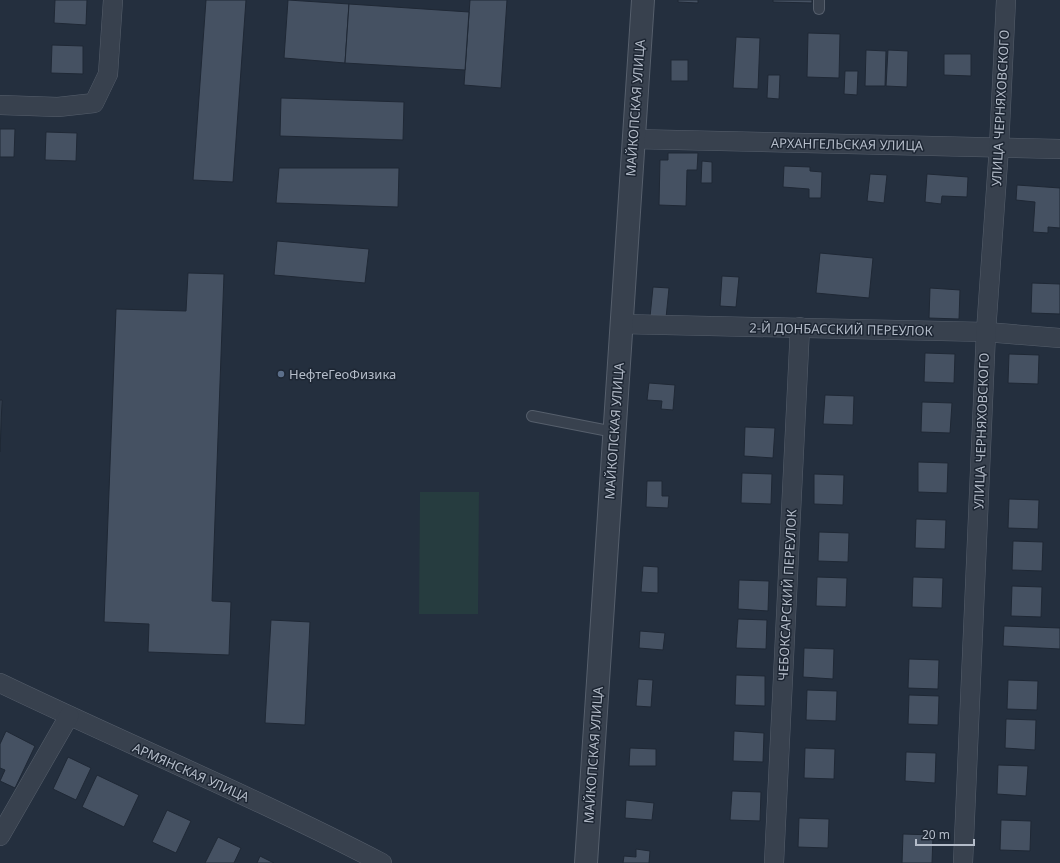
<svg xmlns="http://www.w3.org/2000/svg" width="1060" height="863" viewBox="0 0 1060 863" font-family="'Noto Sans',sans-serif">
<rect width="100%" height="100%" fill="#242f3e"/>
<polygon fill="#263c3f" points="420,492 479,492 478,614 419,614"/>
<g fill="#455162" stroke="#1f2835">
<polygon points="55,0 87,0 86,25 54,23"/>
<polygon points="206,0 246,0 233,182 193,180"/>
<polygon points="288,0 349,4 345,63 284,58"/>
<polygon points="470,0 507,0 501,88 464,85"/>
<polygon points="678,0 698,0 698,3 678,2"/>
<polygon points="773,0 812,0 812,3 773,2"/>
<polygon points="349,4 469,12 465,70 345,63"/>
<polygon points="808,33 840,34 839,78 807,77"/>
<polygon points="736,37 760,38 758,89 733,88"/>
<polygon points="52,45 83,46 83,74 51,73"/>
<polygon points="866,50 886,51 885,86 865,86"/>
<polygon points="888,50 908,51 907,87 886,86"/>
<polygon points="944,54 971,54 971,76 944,75"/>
<rect x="671" y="60" width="17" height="21"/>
<polygon points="845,71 858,71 857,95 844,94"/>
<polygon points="768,75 780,75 779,99 767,98"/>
<polygon points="281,98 404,102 403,140 280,136"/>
<polygon points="0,129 15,129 14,157 0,157"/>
<polygon points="46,132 77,133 76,161 45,160"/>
<polygon points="668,153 698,153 697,170 687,170 686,206 659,205 660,160 668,160"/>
<polygon points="702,161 712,162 712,183 701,183"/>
<polygon points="784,166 810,167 810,171 822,172 821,198 809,198 809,189 783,187"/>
<polygon points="279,168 399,168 398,207 276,203"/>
<polygon points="870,174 887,175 884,203 867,201"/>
<polygon points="927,174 968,177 967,197 942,196 941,204 925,202"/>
<polygon points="1017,185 1060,188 1060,228 1048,227 1048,233 1033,232 1035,202 1016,200"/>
<polygon points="277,241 369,249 365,283 274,275"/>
<polygon points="820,253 873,258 869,298 816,293"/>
<polygon points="188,273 224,274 212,601 231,602 229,655 148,652 149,624 104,622 116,309 186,311"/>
<polygon points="722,276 739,277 736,307 720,306"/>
<polygon points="1032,283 1060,284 1060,314 1031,313"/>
<polygon points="653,287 669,288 666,318 650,317"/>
<polygon points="930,288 960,290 959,319 929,318"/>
<polygon points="925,353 955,354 954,383 924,382"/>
<polygon points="1009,354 1039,355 1038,384 1008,383"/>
<polygon points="649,383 675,385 673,410 661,409 662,401 647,400"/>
<polygon points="825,395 854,396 853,425 823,424"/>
<polygon points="0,400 2,400 0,452"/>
<polygon points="922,402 952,403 950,433 921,432"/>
<polygon points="745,427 775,428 773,458 744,456"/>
<polygon points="918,462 948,463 947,493 918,492"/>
<polygon points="742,473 772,474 771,504 741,503"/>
<polygon points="814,474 844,475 843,505 814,504"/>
<polygon points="647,481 662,481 662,496 669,496 668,508 646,507"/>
<polygon points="1009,499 1039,500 1038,529 1008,528"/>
<polygon points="916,519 946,520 945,549 915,548"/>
<polygon points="819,532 849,533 848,562 818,561"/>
<polygon points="1013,541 1043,542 1042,571 1012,570"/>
<polygon points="643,566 658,567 658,593 641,592"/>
<polygon points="817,577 847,578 846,607 816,606"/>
<polygon points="913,577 943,578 942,608 912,607"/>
<polygon points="739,580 769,581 768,611 738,609"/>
<polygon points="1012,586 1042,587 1041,617 1011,616"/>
<polygon points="738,619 767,620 766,649 736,648"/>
<polygon points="271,620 310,622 305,725 265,723"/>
<polygon points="1004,626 1060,628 1060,649 1003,646"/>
<polygon points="640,631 665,633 663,650 639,648"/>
<polygon points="804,648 834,649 833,679 803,677"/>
<polygon points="909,659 939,660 938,689 908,688"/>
<polygon points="736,675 765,676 765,706 735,705"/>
<polygon points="638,679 653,680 651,707 636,706"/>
<polygon points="1008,680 1038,681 1037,710 1007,709"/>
<polygon points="807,690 837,691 836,721 806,720"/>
<polygon points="909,695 939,696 938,725 908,724"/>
<polygon points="1006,719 1036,720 1035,750 1005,748"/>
<polygon points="6,731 35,746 15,788 0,781 5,770 0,768 0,744"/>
<polygon points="734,731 764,733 763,762 733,761"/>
<polygon points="630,748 656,749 656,766 629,766"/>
<polygon points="805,748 835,749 834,779 804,778"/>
<polygon points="906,752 936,753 935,783 905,781"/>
<polygon points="68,757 91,768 76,800 53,789"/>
<polygon points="998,765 1028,766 1026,796 997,794"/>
<polygon points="97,775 139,795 124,827 82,807"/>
<polygon points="732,791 761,792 760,821 730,820"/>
<polygon points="626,800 654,803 652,820 625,818"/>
<polygon points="167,810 191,821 176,853 152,842"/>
<polygon points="799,818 829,819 828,848 798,847"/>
<polygon points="1001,820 1031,821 1030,851 1000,850"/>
<polygon points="903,834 933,835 932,863 902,863"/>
<polygon points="218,837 241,848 234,863 205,863"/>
<polygon points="636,849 650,851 649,863 623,863 624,856 636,857"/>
<polygon points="260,856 274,863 257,863"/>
</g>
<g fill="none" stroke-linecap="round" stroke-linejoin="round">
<defs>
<g id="service">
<polyline points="819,9 819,0"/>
<polyline points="532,416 614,432"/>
</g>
<g id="minor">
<polyline points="0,105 58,107 94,103 108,74 113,0"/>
<polyline points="633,139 1060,149"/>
<polyline points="621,324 986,332 1060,338"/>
<path d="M0,683c127,61 257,115 382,180"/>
<polyline points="0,836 69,716"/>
<polyline points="774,863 800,327"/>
<polyline points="963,863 986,332 999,147 1006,0"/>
</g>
<polyline id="tertiary" points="586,863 643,0"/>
</defs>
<use href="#service" stroke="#565f6c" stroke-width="12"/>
<use href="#minor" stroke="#565f6c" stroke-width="20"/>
<use href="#tertiary" stroke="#565f6c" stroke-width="24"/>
<use href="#service" stroke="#38414e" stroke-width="10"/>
<use href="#minor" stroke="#38414e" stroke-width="19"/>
<use href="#tertiary" stroke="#38414e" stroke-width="22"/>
</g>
<circle fill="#5c6f8a" stroke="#1d2633" stroke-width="1.5" cx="281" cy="374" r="4"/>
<g text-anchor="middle" stroke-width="3" stroke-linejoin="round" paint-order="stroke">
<g font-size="13" fill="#b4bcc9" stroke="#1d2633">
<text transform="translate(635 108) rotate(-86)" y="5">МАЙКОПСКАЯ УЛИЦА</text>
<text transform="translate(1000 108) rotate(-87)" y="5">УЛИЦА ЧЕРНЯХОВСКОГО</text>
<text transform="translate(847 144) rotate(1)" y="5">АРХАНГЕЛЬСКАЯ УЛИЦА</text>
<text transform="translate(841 329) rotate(1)" y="5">2-Й ДОНБАССКИЙ ПЕРЕУЛОК</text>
<text transform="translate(614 431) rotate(-86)" y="5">МАЙКОПСКАЯ УЛИЦА</text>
<text transform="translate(981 431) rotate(-88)" y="5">УЛИЦА ЧЕРНЯХОВСКОГО</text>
<text transform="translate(787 595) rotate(-87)" y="5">ЧЕБОКСАРСКИЙ ПЕРЕУЛОК</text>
<text transform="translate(593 755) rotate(-86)" y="5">МАЙКОПСКАЯ УЛИЦА</text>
<text transform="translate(191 772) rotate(24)" y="5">АРМЯНСКАЯ УЛИЦА</text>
</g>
<g font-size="13" fill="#b4bcc9" stroke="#1d2633" text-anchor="start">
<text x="289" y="379">НефтеГеоФизика</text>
</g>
</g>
<path d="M916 839v6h58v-6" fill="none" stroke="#b4bcc9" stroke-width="2"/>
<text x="922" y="839" font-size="12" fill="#b4bcc9" stroke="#1d2633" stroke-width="3" paint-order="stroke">20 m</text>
</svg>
